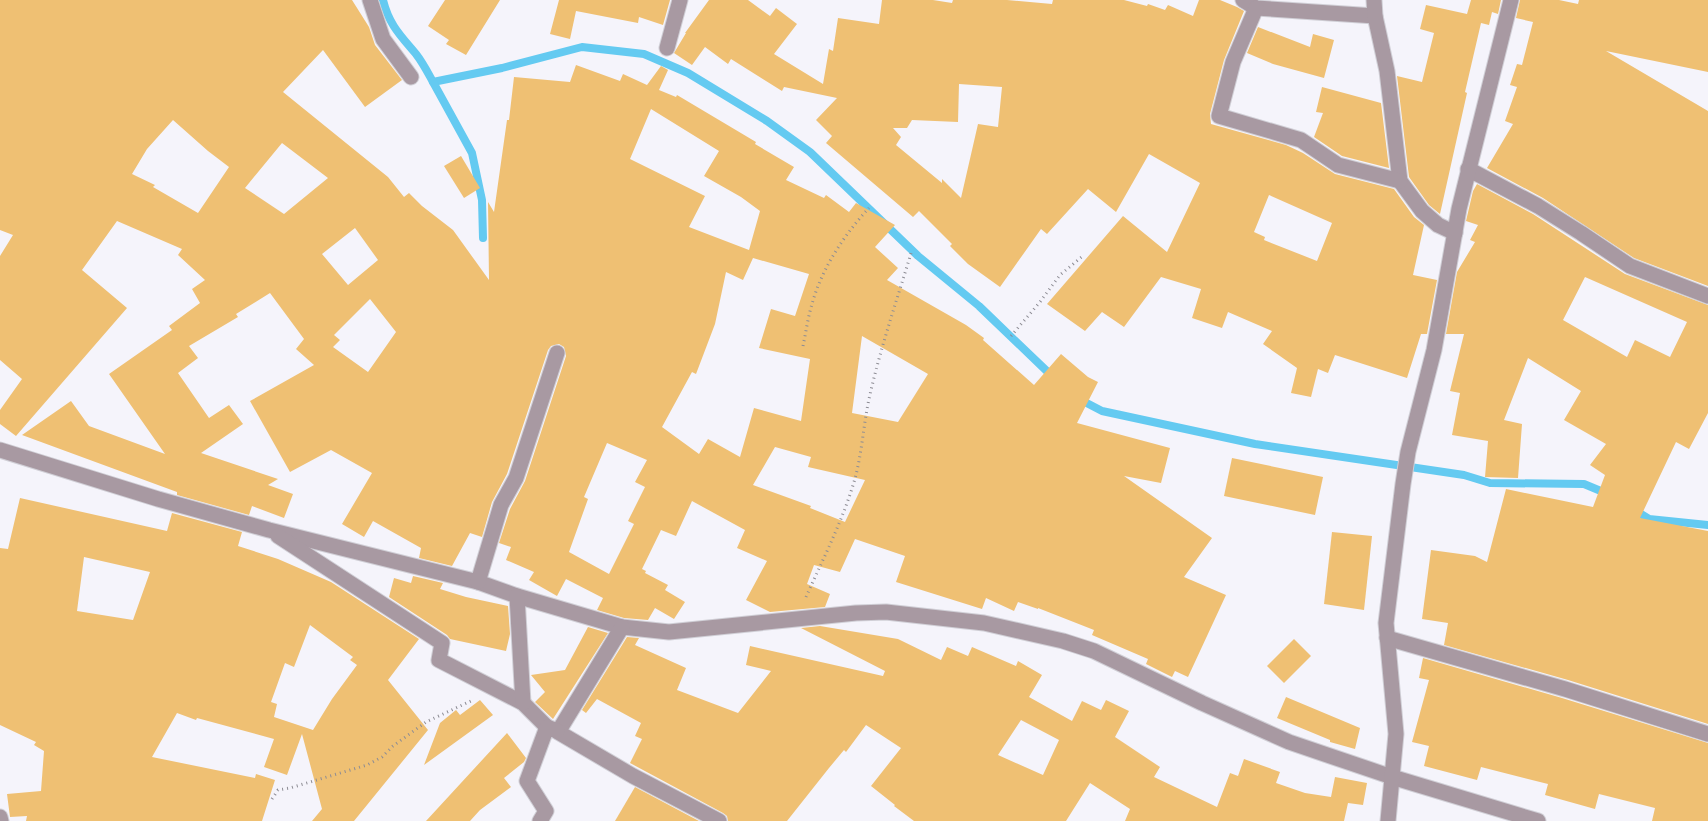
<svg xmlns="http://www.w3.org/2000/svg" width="1708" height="821" viewBox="0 0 1708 821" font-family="Bitter,serif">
<rect width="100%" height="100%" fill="#f5f4fb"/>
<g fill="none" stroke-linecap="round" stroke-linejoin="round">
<g stroke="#64caf1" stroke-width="8">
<path d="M383,0c6,25 18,36 33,54 7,9 12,19 17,28l69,-14 80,-21 62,7 44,19 79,48 43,31 108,104 61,50 74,71"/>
<polyline points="433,82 472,153 482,200 483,238"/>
<polyline points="1079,399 1102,411 1255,444 1464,475 1490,483 1584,484 1608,494"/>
<polyline points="1633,509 1649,519 1708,525"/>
</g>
</g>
<g fill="#efc073" fill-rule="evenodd">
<path d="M0,0h352l17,27 6,18 27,35 -37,27 -42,-57 -40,42 105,85 16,20 5,-4 13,13 31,24 36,50 -1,-78 6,10 13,-92h2l5,-43 56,5 6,-17 44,16 3,-7 24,11 14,-19 7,4 -9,20 17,7 1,-2 79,47 -1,2 39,23 -8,13 38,18 2,-3 23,17 7,-9 39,22 -20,22 23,21 -11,12 79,45 18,13 -1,2 51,45 27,-31 27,23 10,5 -21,41 93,25 -9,35 -37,-7 88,62 -28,39 42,18 -38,82 -13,-6 -3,6 -26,-13 2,-5 -56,-24 2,-5 -56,-22v1l-20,-7 -4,9 -28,-13 -4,11 -86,-27 9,-26 -50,-17 -15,33 -26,-7 -7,19 23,10 -5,13 -55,5 -24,-12 21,-39 -30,-13 8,-18 -53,-29 -16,35 -15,-6 -19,39 4,2 -1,2 23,12 -3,5 20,12 -11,17 -19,-11 -7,12 -24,-2 -27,-8 6,-12 -37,-19 -9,17 -28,-16 5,-8 -28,-12 5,-13 -12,-4 11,-34 15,-28 41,-125 -2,-9 -5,-3 -8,2 -3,4 -41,124 -15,28 -10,35 -12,-4 -18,33 -33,-8 2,-10 -48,-27 -9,16 -22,-13 30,-51 -41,-23 -41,22 -40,-71 64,-36 -18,-16 8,-10 -34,-46 -34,21 2,3 -49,29 9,12 -20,15 31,45 20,-13 14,19 -42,29 77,26 -10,6 25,9 -9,24 -32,-12 -3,9 -72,-20v-3l-155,-57 49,-34 18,25 76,28 -56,-80 63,-44 -3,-4 31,-23 -8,-14 13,-9 -27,-25 4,-6 -65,-28 -35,49 45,38 -111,128 -16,-12v-14l22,-31 -22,-19v-104l13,-21 -13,-5zM651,109l68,42 -15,25 37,21 19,14 -11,39 -60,-23 16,-31 -75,-37zM173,120l35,31 21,16 -31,46 -45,-26 2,-2 -23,-11 15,-25zM282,143l46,35 -44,36 -39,-26zM355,228l23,32 -30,25 -26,-31zM753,258l56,16 -14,42 -24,-7 -12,39 51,11 -9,62 -47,-13 -14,49 -32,-18 -9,15 -37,-27 30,-55 4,2 19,-50 11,-52 17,8zM370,299l26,33 -28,40 -35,-25 7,-7 -6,-5zM862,336l66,38 -30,48 -46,-9zM607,443l40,17 -12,22 10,5 -17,34 6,3 -25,50 -40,-22 19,-53 -4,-2zM775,447l36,10 -3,10 57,13 -20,42 -35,-14 1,-2 -58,-21z"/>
<polygon points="445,0 500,0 466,55 446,44 449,40 428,26"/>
<polygon points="559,0 670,0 663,25 639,17 638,23 576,11 570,39 550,34"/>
<path d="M709,0h39l22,16 6,-8 21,16 -23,30 49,30 6,-35 4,2 5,-33 41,6 3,-24h51l19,3 1,-3h54l45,4 1,-4h71l23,6 1,-2 17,6 3,-5 25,11 6,-16h21l17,7 7,4 -20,49 -14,54 1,10 75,21 17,8 32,21 59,15 20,28 10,8 -11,50 24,5 -10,54h-6l-14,44 -72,-23 -7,18 -10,-4 -7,28 -20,-4 6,-25 -34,-24 9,-13 -44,-19 -6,16 -30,-10 9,-29 -40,-12 -37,50 -22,-15 -17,19 -38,-27 76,-88 44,36 33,-69 -51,-29 -33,58 -28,-23 -41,45 -6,-5 -41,58 -32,-23 -18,-18 2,-2 -33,-33 -6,6 -87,-74 6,-7 -16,-16 21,-22 -53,-11 -2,4 -51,-32 -3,5 -23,-17 -13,18 -18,-12 12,-20h-1zM959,84l43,3 -4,40 -20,-3 -17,74 -19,-19v4l-46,-38 5,-8 -8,-9h14l5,-8 46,2zM1269,195l63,28 -15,38 -53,-21 1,-3 -11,-5z"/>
<polygon points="1471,0 1501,0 1498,14 1492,12 1489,25 1481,23 1465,92 1467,93 1440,214 1429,205 1409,177 1397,76 1422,82 1434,33 1420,29 1426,5 1467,14"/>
<polygon points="1520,0 1559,0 1578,4 1579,0 1708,0 1708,72 1606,51 1708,111 1708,286 1634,258 1543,198 1487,168 1513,124 1505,121 1517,87 1510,85 1517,64 1522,65 1533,22 1516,18"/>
<polygon points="1258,27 1310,47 1313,34 1334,40 1324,78 1273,64 1247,53"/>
<polygon points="1322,87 1381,103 1389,168 1342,156 1314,137 1323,113 1316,112"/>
<polygon points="461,156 480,188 464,198 444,166"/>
<path d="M1477,184l56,30 92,60 83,31v108l-19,36 -13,-7 -36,76 68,13v193l-140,-44 -124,-35 4,-22 -26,-4 9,-69 44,6 12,6 19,-73 87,18 12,-32 -15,-10 16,-21 -42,-24 17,-29 -53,-33 -24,62 18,4 -4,54 -33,-1 3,-36 -36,-6 8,-42 -10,-2 14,-57h-18l11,-62 18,-30 -5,-2 8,-15 -12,-4 7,-30zM1585,277l102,45 -17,35 -35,-17 -8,17 -64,-37z"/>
<polygon points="1232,458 1323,477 1315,515 1224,496"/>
<path d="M20,498l147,33 5,-18 70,19 -4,14 40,13 53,23 88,57 -31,41 40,50 -74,91h-42l10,-12 -20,-75 -15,41 -23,-8 10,-28 -77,-21 -1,2 -19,-7 -25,44 103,21 1,-4 19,6 -13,41h-236l1,-5 -17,1 -3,-23 34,-3 3,-40 -10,-6 2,-3 -36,-17v-177l8,1zM84,557l66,15 -17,48 -56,-9zM310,625l43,32 -3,3 7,5 -25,34 -19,31 -39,-13 3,-13 -6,-2 14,-39 9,4z"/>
<polygon points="1332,532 1372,536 1364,610 1324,604"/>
<polygon points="413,576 443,583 440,589 466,597 508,606 510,634 506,651 450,639 447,635 389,597 394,578 411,583"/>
<path d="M820,626l78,13 43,21 6,-13 21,9 4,-9 44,19 2,-5 24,14 -13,22 43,24 10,-20 19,9 5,-10 23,11 -14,26 45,30 -6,10 63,30 13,-34 8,3 6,-17 36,13 -4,11 29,10 26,4 4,-20 32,6 -4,22 -15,-2 -4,18h-219l5,-12 -40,-26 -24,38h-152l-20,-15 1,-1 -24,-19 30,-38 -35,-23 -20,27 -2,-2 -15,18 -42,53h-59l-1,-5 -4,-3 -93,-50 12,-24 -7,-3 6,-13 -44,-24 -11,14 -4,-3 45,-73 12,1 -4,7 51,23 -9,22 61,23 33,-42 -25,-6 4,-19 133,30 2,-5 -84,-43zM1021,720l38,20 -16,35 -45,-20z"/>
<polygon points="588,627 608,633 553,719 535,702 545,692 531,675 565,670"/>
<polygon points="1294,639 1311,656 1284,683 1267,666"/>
<polygon points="1423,658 1562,698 1708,743 1708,821 1652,821 1655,808 1599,794 1595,809 1545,795 1548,784 1481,767 1477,780 1424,766 1429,746 1412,742 1429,680 1419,678"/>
<polygon points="1286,697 1360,728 1355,749 1330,742 1330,740 1277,718"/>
<polygon points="480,700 493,715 424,765 440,723 456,710 460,715"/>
<polygon points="507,733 526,758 524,762 504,778 511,787 480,810 470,821 426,821"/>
<polygon points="635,787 699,821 615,821"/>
</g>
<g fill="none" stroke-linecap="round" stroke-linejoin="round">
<defs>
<g id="street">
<polyline points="370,0 383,39 411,77"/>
<polyline points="1243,0 1256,8 1375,16"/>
<polyline points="1374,0 1375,16 1387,71 1400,181 1422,211 1438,225 1455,233"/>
<polyline points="1256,8 1233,62 1219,116 1301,140 1338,165 1400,181"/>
<polyline points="667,48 680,0"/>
<polyline points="1468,169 1538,206 1581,233 1630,266 1708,296"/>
<polyline points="0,450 158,499 269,530 478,582 517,596 622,627 669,632 856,613 886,612 984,623 1063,641 1094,651 1202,703 1289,742 1392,777 1538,821"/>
<polyline points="278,536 442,643 439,660 523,703 547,727"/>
<polyline points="478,582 501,505 516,478 557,353"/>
<polyline points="517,596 523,703"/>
<polyline points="622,627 558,732 633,776 719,821"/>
<polyline points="1387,638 1565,689 1708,734"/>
<polyline points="0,817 1,821"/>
<polyline points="540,821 546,811 527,781 547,727 557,731"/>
<polyline points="1388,821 1396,734 1386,623 1403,484 1408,452 1434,350 1459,209 1511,0"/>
</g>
</defs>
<use href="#street" stroke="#d0cfd6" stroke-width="17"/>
<g stroke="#8d8c94" stroke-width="3" stroke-dasharray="1 4" stroke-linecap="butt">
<polyline points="1011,336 1040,302 1060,275 1084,255"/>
<path d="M803,346c3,-14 5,-29 9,-42 10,-36 32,-69 57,-96"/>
<path d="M806,597c17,-38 36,-75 48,-115 8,-27 9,-55 15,-83 11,-50 28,-99 43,-149"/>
<polyline points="272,799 278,790 290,788 367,765 382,757 393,746 426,722 473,700"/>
</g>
<use href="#street" stroke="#a899a2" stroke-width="15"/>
</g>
</svg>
